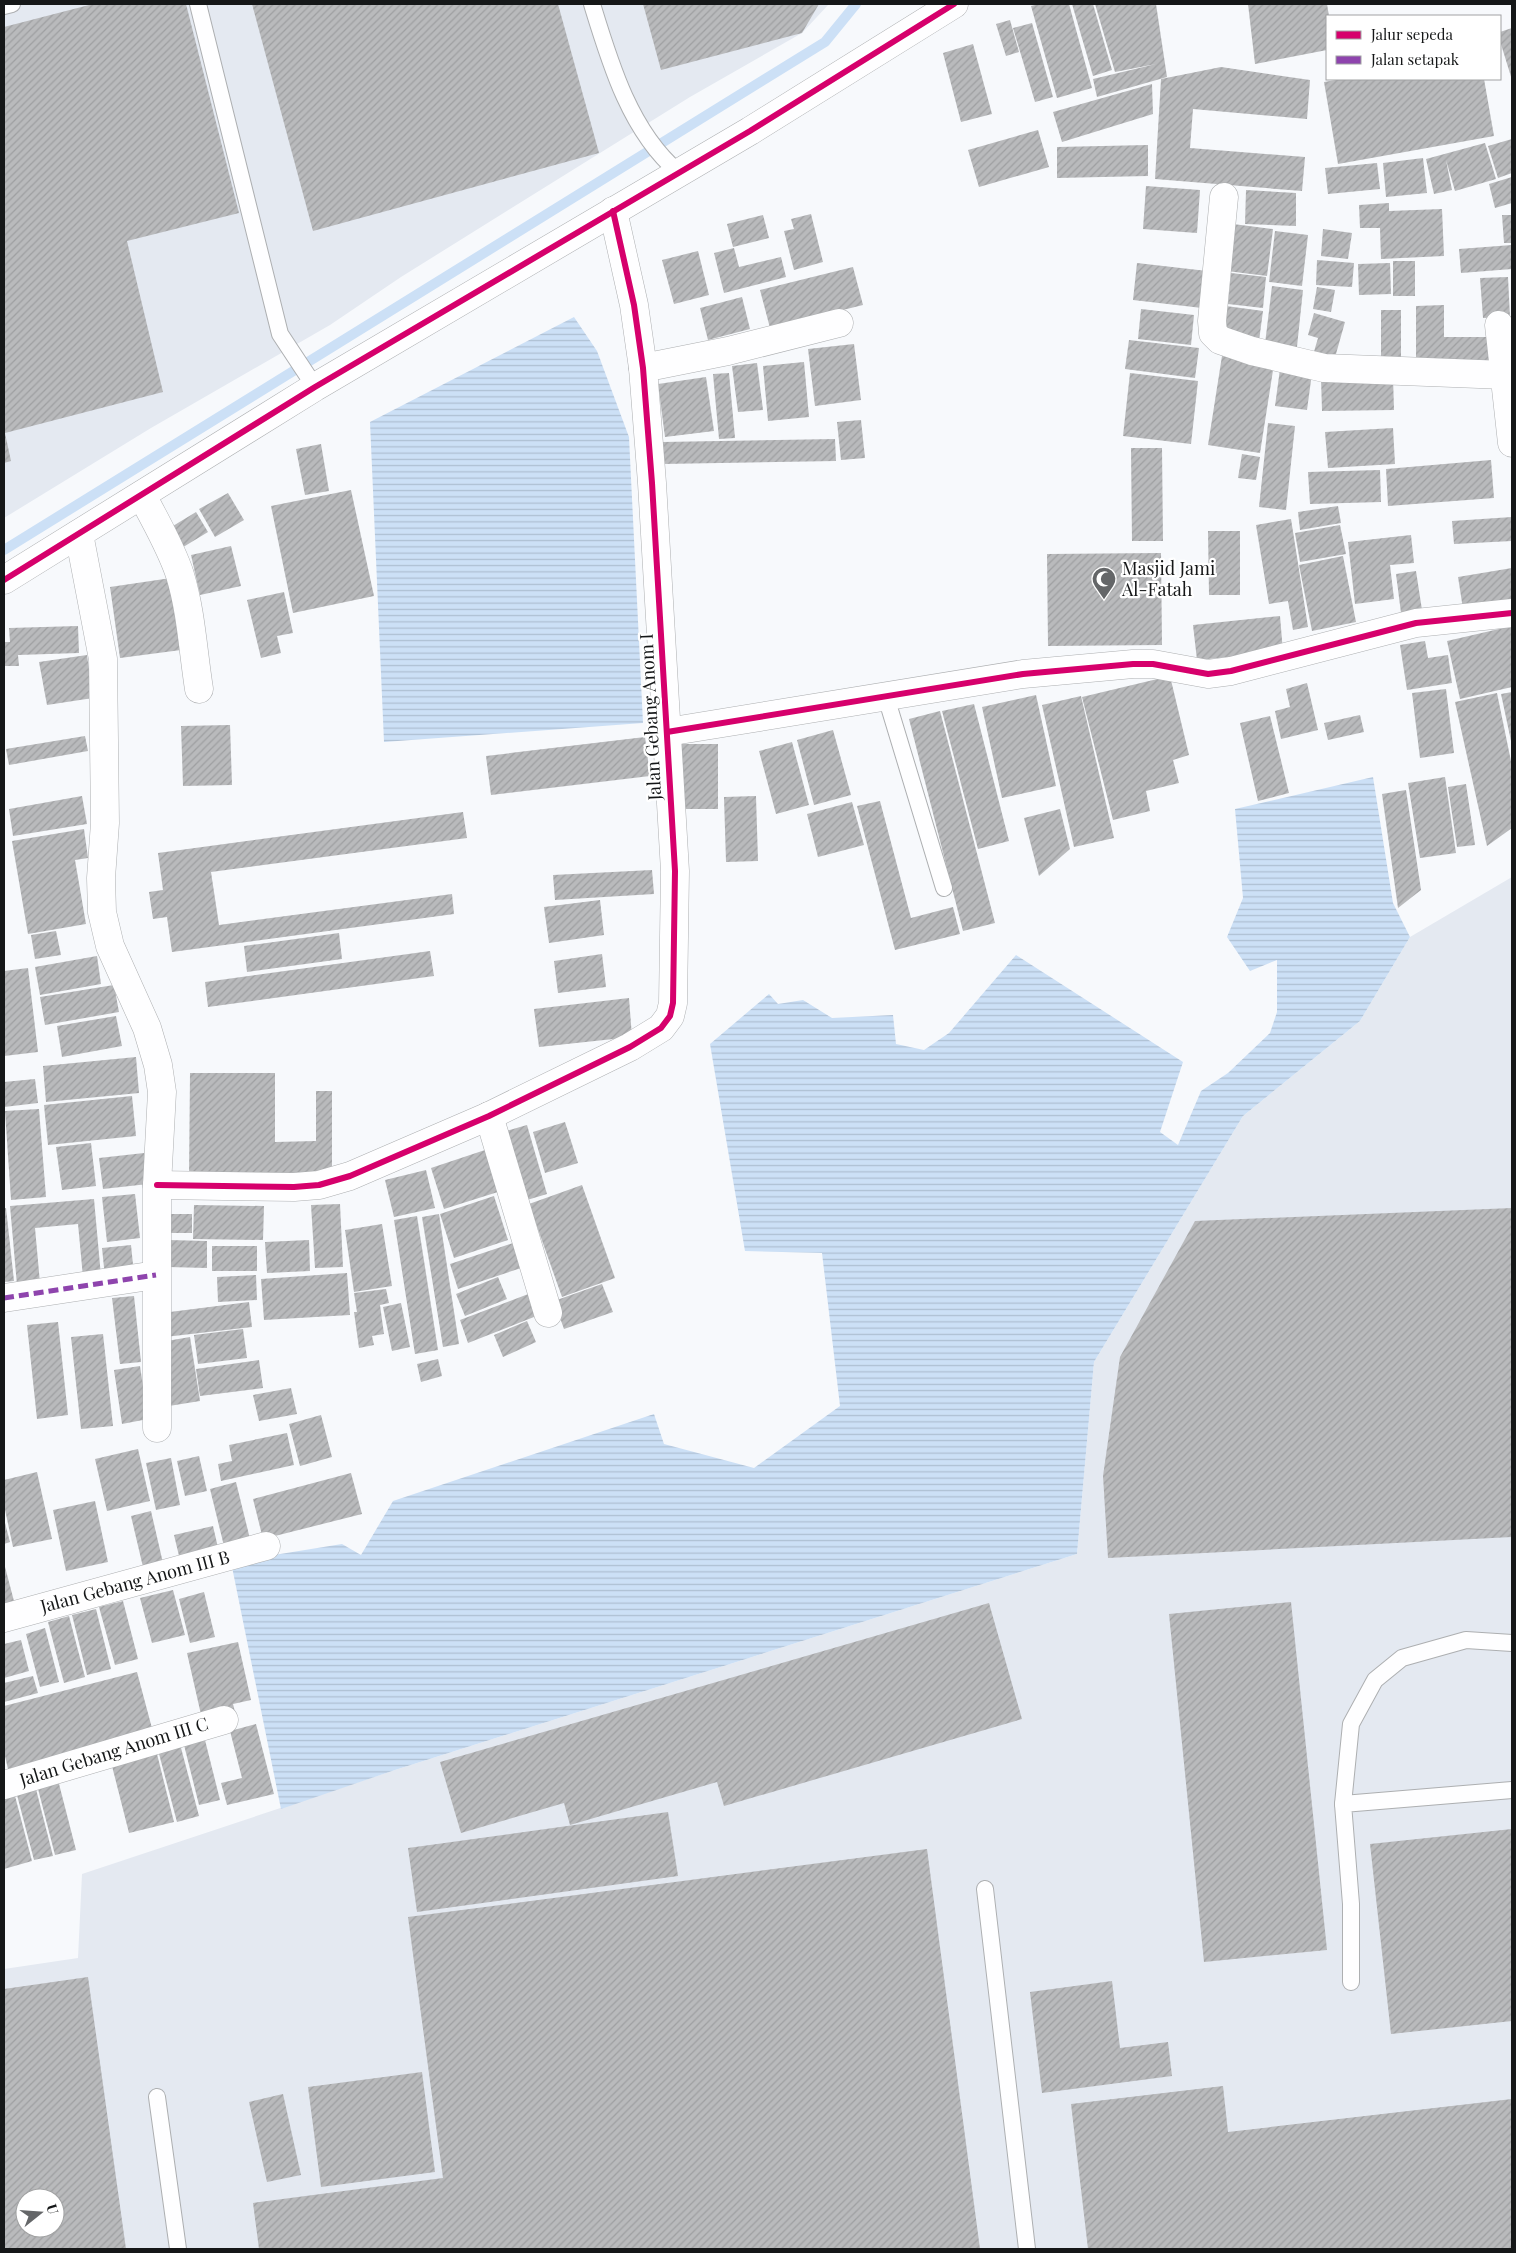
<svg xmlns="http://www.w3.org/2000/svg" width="1516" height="2253" viewBox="0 0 1516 2253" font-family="'Playfair Display',serif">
<defs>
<pattern id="water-rules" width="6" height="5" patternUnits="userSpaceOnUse" patternTransform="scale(1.25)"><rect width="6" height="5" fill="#cce0f6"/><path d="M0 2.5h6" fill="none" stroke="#aebfd2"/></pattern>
<pattern id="building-hatch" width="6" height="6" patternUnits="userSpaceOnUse" patternTransform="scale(1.25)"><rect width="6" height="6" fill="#b9babc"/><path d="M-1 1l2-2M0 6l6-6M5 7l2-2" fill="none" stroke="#9e9fa1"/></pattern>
</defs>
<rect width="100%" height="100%" fill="#f7f9fc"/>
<g fill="#e4e9f1" fill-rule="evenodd">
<polygon points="4,4 829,4 802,33 690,97 401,277 330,325 151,428 4,518"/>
<path d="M1512,877v1372h-1508v-280l74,-11 4,-84 313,-104 682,-216 17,-192 149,-246 117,-95 50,-84zM25,2198h30v30h-30z"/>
</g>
<g fill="url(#water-rules)">
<polygon points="574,317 597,351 629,437 643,723 384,742 370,422"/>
<polygon points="1373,777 1393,903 1410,937 1360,1021 1243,1116 1094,1362 1077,1554 395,1770 281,1809 231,1562 342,1544 361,1555 393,1501 654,1414 664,1444 754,1468 840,1406 822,1253 745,1251 710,1044 769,994 778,1004 803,1000 832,1018 893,1015 896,1044 924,1050 949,1033 1016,955 1183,1062 1160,1132 1178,1145 1201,1091 1228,1073 1270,1033 1277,1012 1277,960 1250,971 1227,937 1243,898 1235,809"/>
</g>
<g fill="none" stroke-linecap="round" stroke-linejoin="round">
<polyline stroke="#cce0f6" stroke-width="10" points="4,550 825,42 856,4"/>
</g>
<g fill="url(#building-hatch)" fill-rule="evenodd">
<polygon points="93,4 186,4 239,213 127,241 163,392 5,433 11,461 4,463 4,27"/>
<polygon points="252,4 558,4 599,153 313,231"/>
<polygon points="643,4 819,4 802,33 661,70"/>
<polygon points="1039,4 1069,4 1092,88 1057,98 1031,6"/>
<polygon points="1072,4 1093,4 1112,70 1093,76"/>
<polygon points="1095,4 1156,4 1167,77 1097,97 1093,79 1156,64 1115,72"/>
<polygon points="1248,4 1327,4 1329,16 1327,16 1327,50 1255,64"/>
<polygon points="1010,20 1019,52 1006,56 996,24"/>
<polygon points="1032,23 1053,97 1035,102 1013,28"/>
<polygon points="1512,28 1512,80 1500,41 1500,32"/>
<polygon points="973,44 992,114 961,122 943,53"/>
<polygon points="1221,67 1310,80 1307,119 1193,109 1190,148 1305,157 1302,191 1155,179 1161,79"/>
<polygon points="1342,79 1484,79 1494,136 1338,164 1324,82"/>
<polygon points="1152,84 1153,114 1062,142 1053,112"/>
<polygon points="1038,130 1049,167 979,187 968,150"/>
<polygon points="1512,139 1512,173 1498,178 1488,146"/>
<polygon points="1485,143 1496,179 1455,191 1446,160 1452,190 1434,194 1426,159"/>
<polygon points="1148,145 1148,176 1057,178 1057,147"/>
<polygon points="1423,158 1427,193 1386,197 1383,163"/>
<polygon points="1377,163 1380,189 1328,194 1325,168"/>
<polygon points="1512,177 1512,203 1495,208 1489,184"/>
<polygon points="1146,186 1200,190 1197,233 1143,229"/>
<polygon points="1246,190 1296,193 1296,226 1245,224"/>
<polygon points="1389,203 1389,211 1442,209 1444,256 1381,259 1380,228 1360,228 1359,205"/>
<polygon points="811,214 823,262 794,270 784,231 794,229 791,219"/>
<polygon points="763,215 769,238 733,247 727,224"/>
<polygon points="1502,215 1512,215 1512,243 1504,243"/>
<polygon points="1233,224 1273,229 1267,276 1227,271"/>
<polygon points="1323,229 1352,233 1348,259 1321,256"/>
<polygon points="1275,231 1308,235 1302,286 1269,282"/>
<polygon points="1512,245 1512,269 1461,273 1459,249"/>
<polygon points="734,248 739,267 781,257 786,277 724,293 714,253"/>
<polygon points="698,251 709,295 674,304 662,260"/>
<polygon points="1317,260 1354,263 1352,287 1316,285"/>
<rect x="1393" y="261" width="22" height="35"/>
<polygon points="1137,263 1207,271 1202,308 1133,300"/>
<polygon points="1390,263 1391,294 1359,295 1358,264"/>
<polygon points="853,267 863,305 770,328 760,290"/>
<polygon points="1231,273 1266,277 1263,308 1228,304"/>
<polygon points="1508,277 1510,317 1483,318 1480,278"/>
<polygon points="1272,286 1303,290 1296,356 1264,352"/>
<polygon points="1317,287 1335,290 1331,312 1313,309"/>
<polygon points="742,297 750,329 708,340 700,308"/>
<polygon points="1444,305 1444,337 1490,337 1490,367 1416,367 1416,306"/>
<polygon points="1226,306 1263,311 1259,341 1224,335"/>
<polygon points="1141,309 1194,315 1191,345 1138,339"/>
<rect x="1381" y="310" width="20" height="50"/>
<polygon points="1314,313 1345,322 1334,361 1313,355 1318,338 1308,335"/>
<polygon points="1129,340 1199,348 1195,378 1125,369"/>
<polygon points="854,344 861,400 815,406 808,349"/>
<polygon points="1222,356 1274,364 1260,453 1208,445"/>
<polygon points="804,362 809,417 768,421 763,366"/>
<polygon points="757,363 763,410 738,412 732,366"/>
<polygon points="1280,369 1312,373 1307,410 1275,406"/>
<polygon points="729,373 735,438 719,439 713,374"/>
<polygon points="1130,373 1198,381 1191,444 1123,436"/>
<polygon points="706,377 714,431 665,437 658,384"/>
<polygon points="1393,377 1394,410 1322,411 1321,378"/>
<polygon points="861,420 865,458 841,460 837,422"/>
<polygon points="1268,423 1295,426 1286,510 1259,507"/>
<polygon points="1393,428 1395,464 1328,468 1325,432"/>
<polygon points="835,439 836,461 662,464 662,442"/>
<polygon points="321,444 329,491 305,495 296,449"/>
<polygon points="1131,448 1162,448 1163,541 1132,541"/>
<polygon points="1242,454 1260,457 1256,480 1238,478"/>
<polygon points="1491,460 1494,498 1388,506 1386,469"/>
<polygon points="1380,470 1381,502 1310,504 1308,472"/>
<polygon points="351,490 374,596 293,613 271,506"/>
<polygon points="228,493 244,520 215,537 199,509"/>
<polygon points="1338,506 1341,523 1300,530 1298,512"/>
<polygon points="196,512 208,532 180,549 168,529"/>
<polygon points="1512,517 1512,541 1454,544 1452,521"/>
<polygon points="1291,519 1308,627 1293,630 1288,601 1269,604 1256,525"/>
<polygon points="1340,525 1346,554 1300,562 1295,533"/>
<polygon points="1208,531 1240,531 1240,595 1209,595"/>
<polygon points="1411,535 1414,563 1390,565 1394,599 1355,604 1348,542"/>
<polygon points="231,546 241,586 200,595 191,555"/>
<polygon points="1161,553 1162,645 1048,646 1047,554"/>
<polygon points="1343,556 1356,622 1312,631 1299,565"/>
<polygon points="1512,568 1512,601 1463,609 1458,577"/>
<polygon points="1416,571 1422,610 1401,613 1396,574"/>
<polygon points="171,578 181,650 120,658 110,587"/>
<polygon points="284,592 293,633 277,636 281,653 261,658 247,600"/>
<polygon points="1280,616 1283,652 1197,660 1193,625"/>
<polygon points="78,626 79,653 18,655 19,666 4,666 4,642 10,642 9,628"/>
<polygon points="1512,626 1512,687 1460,699 1447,641"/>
<polygon points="1425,641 1428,658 1448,655 1452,683 1407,690 1400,645"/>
<polygon points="87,655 93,698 47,705 39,662"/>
<polygon points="1170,676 1189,755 1173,760 1179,783 1146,791 1150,811 1113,820 1082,697"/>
<polygon points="1307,683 1318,730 1281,739 1275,711 1290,707 1286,689"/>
<polygon points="1446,689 1454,753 1420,758 1412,693"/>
<polygon points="1512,692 1512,740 1511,741 1501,694"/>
<polygon points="1497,693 1512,766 1512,828 1487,846 1455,702"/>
<polygon points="1036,695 1056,786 1002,798 982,707"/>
<polygon points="1081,696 1114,838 1074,847 1042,705"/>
<polygon points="974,704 1009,841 978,849 942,711"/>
<polygon points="940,711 995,923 963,931 909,719"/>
<polygon points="1360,715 1364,732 1328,740 1324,723"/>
<polygon points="1270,716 1289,793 1258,801 1240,723"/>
<polygon points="230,725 232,785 183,786 181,726"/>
<polygon points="833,730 851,795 814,805 797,740"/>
<polygon points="85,736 88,751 9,765 6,749"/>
<polygon points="645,737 650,776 491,795 486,756"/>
<polygon points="792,742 809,805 776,814 759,751"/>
<rect x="679" y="744" width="39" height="65"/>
<polygon points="1445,777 1456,853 1420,858 1408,783"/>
<polygon points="1466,784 1475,845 1457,847 1448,787"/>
<polygon points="1406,790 1421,890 1398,908 1382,794"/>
<polygon points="82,796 87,824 13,836 9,809"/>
<polygon points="756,796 758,861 726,862 724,797"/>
<polygon points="880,801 911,918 953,907 960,934 895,950 857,806"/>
<polygon points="852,802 864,845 818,857 807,814"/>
<polygon points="1060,809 1070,849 1039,876 1024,818"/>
<polygon points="463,812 467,838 211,872 219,925 452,894 454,914 172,952 167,917 153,919 149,892 163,890 158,853"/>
<polygon points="84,829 88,858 75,860 86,924 28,934 12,841"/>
<polygon points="652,870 654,894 555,900 553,875"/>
<polygon points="600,900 604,935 549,943 544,907"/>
<polygon points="56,931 61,955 35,959 31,935"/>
<polygon points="339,933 342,959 247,972 244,946"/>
<polygon points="430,951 434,976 208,1007 205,982"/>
<polygon points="602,954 606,987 558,993 554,961"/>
<polygon points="97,956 101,984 40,995 35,967"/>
<polygon points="28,968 38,1052 4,1056 4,971"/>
<polygon points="114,985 119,1012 45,1025 40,997"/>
<polygon points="629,998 632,1037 539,1047 534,1009"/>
<polygon points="116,1016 122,1046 62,1057 57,1026"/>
<polygon points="136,1057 139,1093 46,1102 43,1066"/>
<polygon points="190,1073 275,1073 275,1142 316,1141 316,1091 332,1091 332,1178 189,1177"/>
<polygon points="35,1079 38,1103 4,1107 4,1082"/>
<polygon points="132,1096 136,1136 48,1145 44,1105"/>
<polygon points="39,1109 46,1197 11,1200 5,1111"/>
<polygon points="565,1122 578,1163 545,1173 533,1132"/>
<polygon points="527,1125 547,1194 527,1200 506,1131"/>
<polygon points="91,1143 96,1186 62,1190 56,1147"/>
<polygon points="488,1149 501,1191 444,1209 431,1168"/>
<polygon points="144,1153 148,1184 103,1189 99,1158"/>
<polygon points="426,1170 435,1208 394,1217 385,1180"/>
<polygon points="582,1185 615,1278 562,1297 529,1204"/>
<polygon points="135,1194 140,1238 107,1242 102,1197"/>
<polygon points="494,1196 508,1240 454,1258 440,1214"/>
<polygon points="94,1199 101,1276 83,1277 78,1224 35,1228 40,1283 17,1285 10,1206"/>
<polygon points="340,1204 343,1267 315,1268 311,1205"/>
<polygon points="194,1205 264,1206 263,1240 193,1239"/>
<polygon points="4,1208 6,1208 14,1281 4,1282"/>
<polygon points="1512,1208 1512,1537 1108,1558 1103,1476 1120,1357 1195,1221"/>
<polygon points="162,1214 192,1214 192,1233 161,1233"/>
<polygon points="439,1214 459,1344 443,1347 422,1217"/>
<polygon points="417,1216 438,1350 415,1354 394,1220"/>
<polygon points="382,1224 392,1286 354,1292 345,1230"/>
<polygon points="168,1240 207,1241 207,1268 168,1267"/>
<polygon points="309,1240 310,1271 267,1273 265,1242"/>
<polygon points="516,1242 524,1267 458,1289 450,1264"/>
<polygon points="131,1245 134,1274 105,1277 102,1248"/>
<rect x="212" y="1246" width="45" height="25"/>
<polygon points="347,1273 350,1315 264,1320 261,1279"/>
<polygon points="256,1275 257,1300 218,1302 217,1277"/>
<polygon points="498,1277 507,1299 465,1316 456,1294"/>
<polygon points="602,1284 613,1312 564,1329 554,1301"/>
<polygon points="386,1289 389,1303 380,1305 384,1334 372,1336 374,1345 359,1348 354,1312 357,1312 354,1293"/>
<polygon points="531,1293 539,1315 468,1343 460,1320"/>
<polygon points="134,1296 141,1362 120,1364 112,1298"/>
<polygon points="249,1302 252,1327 165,1337 162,1313"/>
<polygon points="401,1303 410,1347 392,1351 383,1307"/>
<polygon points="527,1321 536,1342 503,1357 494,1335"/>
<polygon points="58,1322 68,1415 37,1419 27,1325"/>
<polygon points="243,1329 247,1358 198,1364 194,1335"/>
<polygon points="103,1334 113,1426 81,1429 71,1337"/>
<polygon points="190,1337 200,1401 169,1406 161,1342"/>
<polygon points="438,1359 442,1376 421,1382 417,1364"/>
<polygon points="259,1360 263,1388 200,1396 196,1369"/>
<polygon points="140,1366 148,1419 122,1424 114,1370"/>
<polygon points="291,1388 297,1414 259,1421 253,1395"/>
<polygon points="321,1415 332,1457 300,1466 289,1424"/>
<polygon points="287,1433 294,1465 221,1481 218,1464 232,1461 229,1445"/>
<polygon points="138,1449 150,1501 107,1511 95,1459"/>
<polygon points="199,1456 207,1491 185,1496 177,1461"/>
<polygon points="171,1458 180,1505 156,1510 146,1463"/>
<polygon points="37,1472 52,1539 13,1547 4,1505 4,1480"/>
<polygon points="351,1473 362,1514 263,1539 253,1499"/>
<polygon points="236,1482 250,1539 224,1546 210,1489"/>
<polygon points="95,1501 108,1562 66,1571 53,1510"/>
<polygon points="151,1511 163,1563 143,1567 131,1516"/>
<polygon points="4,1519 10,1542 4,1544"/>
<polygon points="213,1526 219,1552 180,1560 174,1535"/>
<polygon points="4,1563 15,1605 4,1608"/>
<polygon points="173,1590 185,1635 152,1643 140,1598"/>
<polygon points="204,1592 215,1637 190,1643 179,1599"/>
<polygon points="123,1601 138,1659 115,1665 99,1607"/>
<polygon points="1291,1602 1327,1950 1204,1962 1169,1614"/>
<polygon points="989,1603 1022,1719 724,1806 717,1782 570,1825 564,1803 461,1833 440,1762"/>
<polygon points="96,1609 111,1669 87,1675 72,1615"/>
<polygon points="69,1616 85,1677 64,1683 48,1622"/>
<polygon points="45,1628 59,1682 40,1687 26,1634"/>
<polygon points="21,1640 29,1671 4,1678 4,1644"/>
<polygon points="238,1642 251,1700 233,1704 235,1712 202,1719 187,1653"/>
<polygon points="137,1672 153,1732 8,1769 4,1752 4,1706"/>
<polygon points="33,1676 38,1693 4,1702 4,1683"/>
<polygon points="256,1724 274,1794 227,1805 221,1783 242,1778 230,1731"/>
<polygon points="205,1740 220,1800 199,1805 184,1745"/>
<polygon points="180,1744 199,1816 177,1822 158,1750"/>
<polygon points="157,1754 174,1822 129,1833 112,1766"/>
<polygon points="58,1780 76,1850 55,1855 37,1785"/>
<polygon points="36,1789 53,1856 34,1860 17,1795"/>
<polygon points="15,1796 32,1861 4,1869 4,1799"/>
<polygon points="668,1812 678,1876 417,1912 408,1848"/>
<polygon points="1512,1829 1512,2021 1391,2034 1370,1844"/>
<polygon points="927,1849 980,2249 259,2249 253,2203 443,2178 408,1917"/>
<path d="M88,1977l38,272h-122v-260zM25,2198h30v30h-30z"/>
<polygon points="1112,1981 1120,2048 1168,2042 1172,2076 1042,2093 1030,1992"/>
<polygon points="422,2072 435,2172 321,2187 308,2087"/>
<polygon points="1223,2086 1228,2132 1512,2099 1512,2249 1088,2249 1071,2104"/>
<polygon points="283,2094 301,2175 267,2182 249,2102"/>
</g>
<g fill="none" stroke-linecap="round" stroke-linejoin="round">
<defs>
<g id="service">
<polyline points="198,4 280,334 315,387"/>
<path d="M592,4c18,59 38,127 86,168"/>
<polyline points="4,6 12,4"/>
<polyline points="886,697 944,888"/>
<polyline points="1343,1804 1351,1724 1375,1680 1402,1658 1466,1640 1512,1643"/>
<polyline points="985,1889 1027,2249"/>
<polyline points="1351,1982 1351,1904 1343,1804 1512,1790"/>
<polyline points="157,2097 178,2249"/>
</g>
<g id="minor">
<polyline points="1224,197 1212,321 1213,333 1220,340 1252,351 1324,368 1505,375"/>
<polyline points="1499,325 1512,443"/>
<polyline points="643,368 728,351 839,323"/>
<path d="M142,495c13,26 29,52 38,80 11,36 13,76 19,114"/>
<polyline points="79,534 103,659 105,823 101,878 102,912 110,946 147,1028 158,1065 162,1092 157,1185 157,1428"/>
<polyline points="667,732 1023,674 1133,664 1153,664 1208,674 1231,671 1416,623 1512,613"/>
<polyline points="489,1116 548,1313"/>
<polyline points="157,1185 294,1187 319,1185 350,1176 489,1116 630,1047 661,1028 670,1016 673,1003 675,871 652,483 643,368 634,305 613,211"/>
<polyline points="4,1298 156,1275"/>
<polyline points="4,1618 266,1546"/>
<polyline points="4,1785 224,1720"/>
</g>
<polyline id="tertiary" points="4,580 315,387 750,131 954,4"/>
</defs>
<use href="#service" stroke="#adafb1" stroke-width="18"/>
<use href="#minor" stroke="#adafb1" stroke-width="29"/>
<use href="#tertiary" stroke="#adafb1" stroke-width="29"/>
<use href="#service" stroke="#fefeff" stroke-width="16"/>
<use href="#minor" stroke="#fefeff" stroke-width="28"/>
<use href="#tertiary" stroke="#fefeff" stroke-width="28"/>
<polyline stroke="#8e44ad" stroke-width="5" stroke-dasharray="10 5" stroke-linecap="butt" points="4,1298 156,1275"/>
<defs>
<g id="cycleway">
<polyline points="4,580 315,387 750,131 954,4"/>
<polyline points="667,732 1023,674 1133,664 1153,664 1208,674 1231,671 1416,623 1512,613"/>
<polyline points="157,1185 294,1187 319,1185 350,1176 489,1116 630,1047 661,1028 670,1016 673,1003 675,871 652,483 643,368 634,305 613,211"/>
</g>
</defs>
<use href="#cycleway" stroke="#fff" stroke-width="9"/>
<use href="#cycleway" stroke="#d6006c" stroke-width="6"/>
</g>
<defs>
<symbol id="mosque-pin" viewBox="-11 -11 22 30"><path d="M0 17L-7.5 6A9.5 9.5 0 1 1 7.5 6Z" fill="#646668" stroke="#fff"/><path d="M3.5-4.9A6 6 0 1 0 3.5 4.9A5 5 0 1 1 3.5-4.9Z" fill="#fff"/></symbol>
</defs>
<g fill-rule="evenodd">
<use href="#mosque-pin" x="1090" y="565" width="28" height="38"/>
</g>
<g text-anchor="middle" stroke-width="4.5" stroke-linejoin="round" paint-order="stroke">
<g font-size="18" fill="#151718" stroke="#fff" text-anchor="start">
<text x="1122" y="575">Masjid Jami<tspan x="1122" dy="21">Al-Fatah</tspan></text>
</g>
<g font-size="18" fill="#151718" stroke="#fff">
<text transform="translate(651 717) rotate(-93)" y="6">Jalan Gebang Anom I</text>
<text transform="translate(135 1582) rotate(-15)" y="6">Jalan Gebang Anom III B</text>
<text transform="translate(114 1752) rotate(-17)" y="6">Jalan Gebang Anom III C</text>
</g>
</g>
<rect width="1516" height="2253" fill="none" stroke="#151718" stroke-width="10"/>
<rect x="1326" y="15" width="175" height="65" fill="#ffffff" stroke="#a1a2a3"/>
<rect x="1336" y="31" width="25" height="8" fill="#d6006c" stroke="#a1a2a3"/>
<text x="1371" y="40" font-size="15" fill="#151718">Jalur sepeda</text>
<rect x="1336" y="56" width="25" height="8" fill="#8e44ad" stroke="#a1a2a3"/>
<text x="1371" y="65" font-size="15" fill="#151718">Jalan setapak</text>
<g transform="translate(40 2213) rotate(73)"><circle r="24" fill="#ffffff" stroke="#a1a2a3"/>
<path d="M0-4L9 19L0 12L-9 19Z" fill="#646668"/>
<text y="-8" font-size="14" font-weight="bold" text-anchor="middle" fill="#151718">U</text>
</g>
</svg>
